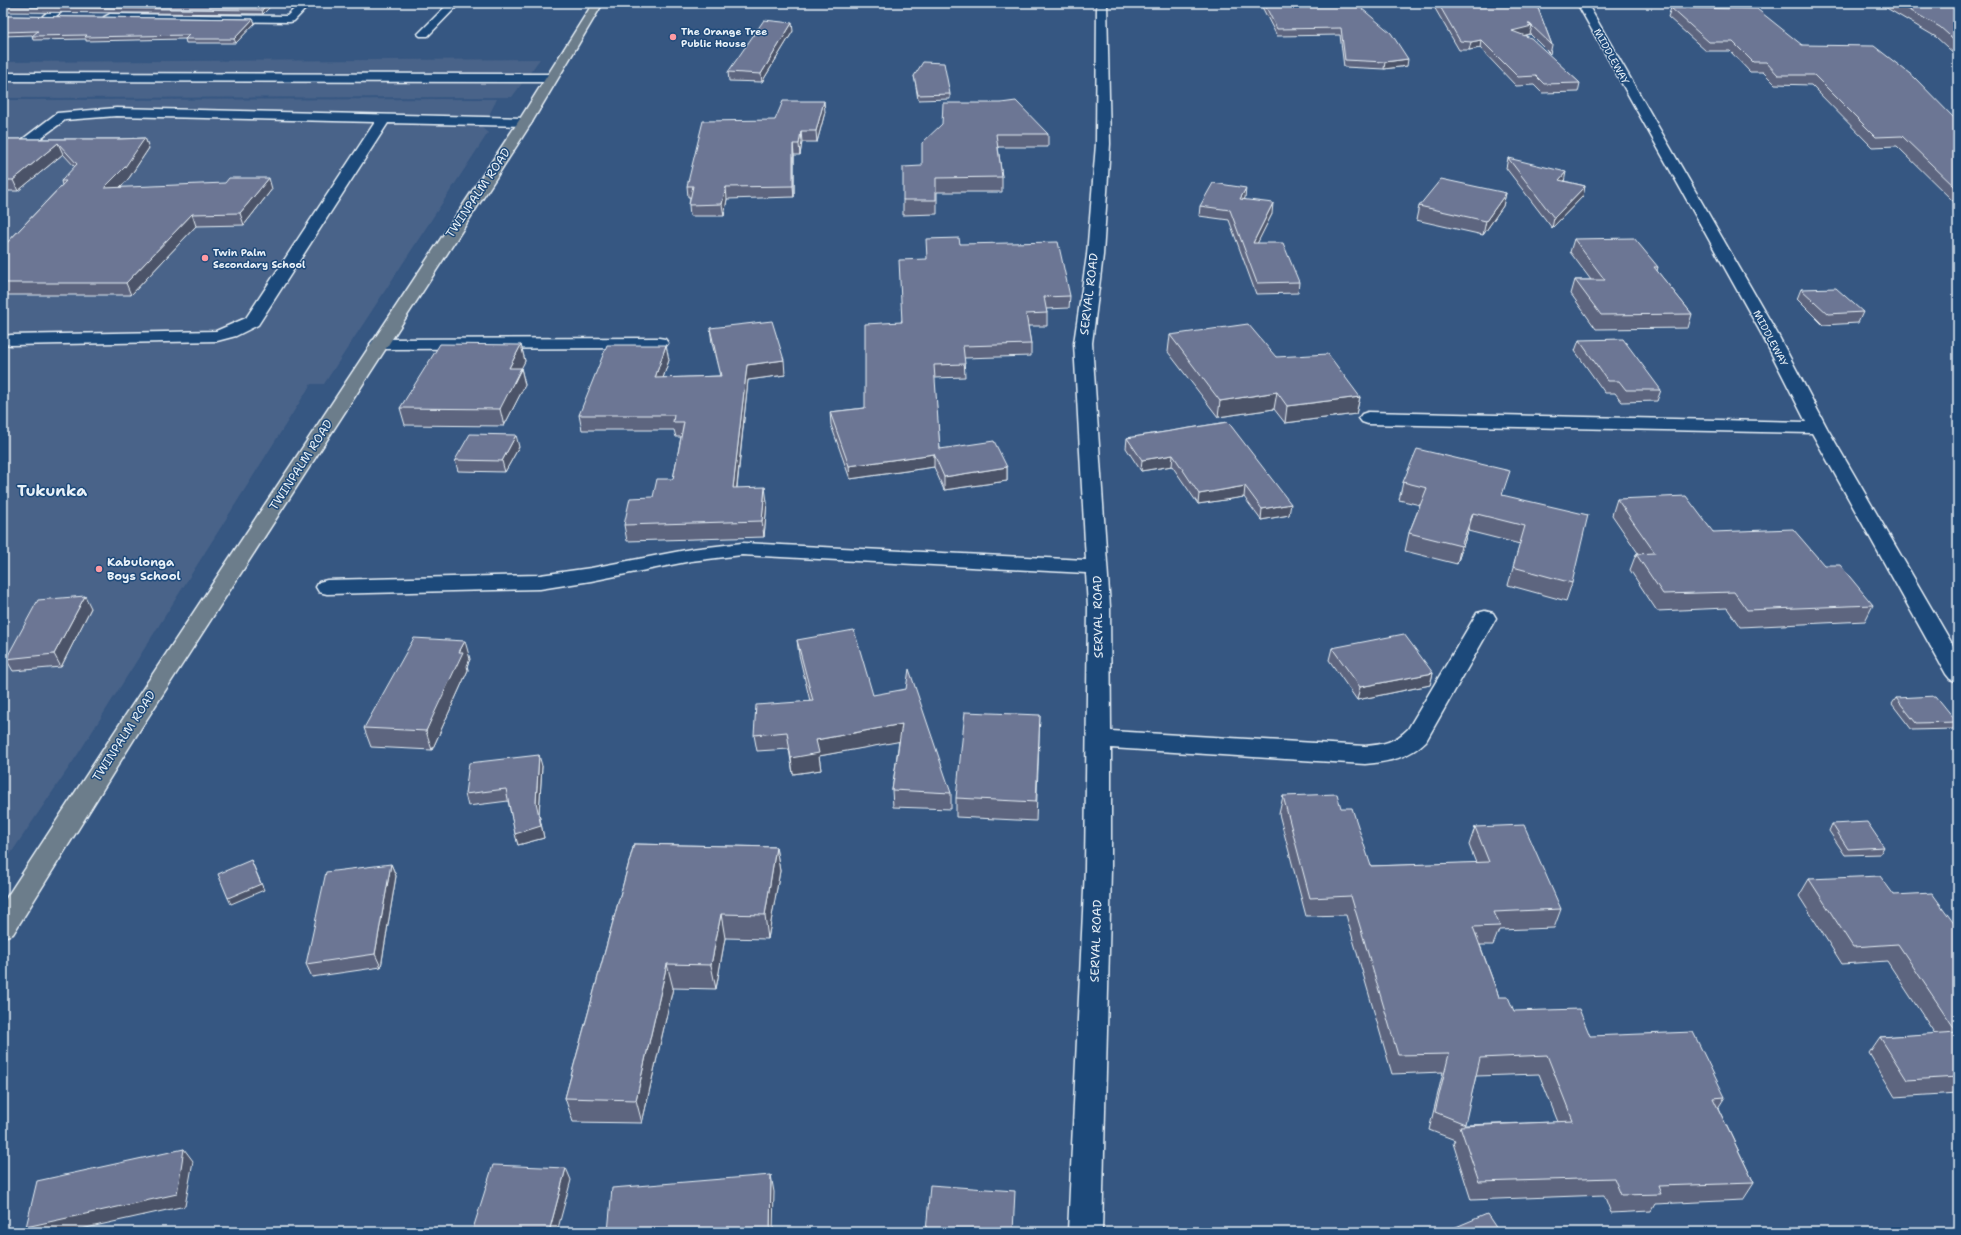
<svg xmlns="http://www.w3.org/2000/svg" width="1961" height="1235" viewBox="0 0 1961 1235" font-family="'Shantell Sans',sans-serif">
<rect width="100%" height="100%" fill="#365782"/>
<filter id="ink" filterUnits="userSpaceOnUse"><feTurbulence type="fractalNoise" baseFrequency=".025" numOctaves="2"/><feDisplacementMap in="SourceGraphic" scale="8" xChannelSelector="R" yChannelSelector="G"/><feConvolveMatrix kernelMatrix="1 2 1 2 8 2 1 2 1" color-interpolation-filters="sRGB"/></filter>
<g filter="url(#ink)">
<g fill="#496389">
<polygon points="540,59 512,97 3,98 3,62"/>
<polygon points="497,99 488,117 480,126 488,133 324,384 311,384 78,754 3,865 3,100"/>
</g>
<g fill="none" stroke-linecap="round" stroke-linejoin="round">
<defs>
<g id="minor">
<polygon points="61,3 73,3 52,19 44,19 42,17 44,15"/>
<polygon points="300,3 311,3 294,21 290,22 110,20 104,17 110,14 287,16"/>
<polygon points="449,3 460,3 428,36 420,36 418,34"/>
<path d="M1097,3h10l3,141 -7,111 -11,88 18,264 1,124 254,15c18,-1 30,-4 43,-17l69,-116 8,-2 8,2 3,5 -70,123c-17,17 -38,21 -61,23l-254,-16v121l-9,363h-34l17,-363 3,-262 -2,-34 -344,-18 -51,6 -100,20 -51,8 -213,5 -8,-2 -3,-5 3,-5 8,-2 213,-5 51,-7 100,-19 51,-6 344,17 -12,-217 13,-88 9,-111z"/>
<polygon points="1577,3 1587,3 1777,333 1827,428 1958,654 1958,682 1950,679 1946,674 1812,433 1368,424 1362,422 1359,418 1362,414 1368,412 1806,422 1761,333"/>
<polygon points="3,73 551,74 557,78 551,82 3,81"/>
<polygon points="116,108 525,118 530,119 532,122 530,125 525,126 388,123 258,325 236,336 217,341 11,345 5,344 3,339 5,336 11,335 216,331 246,318 375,122 116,116 65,120 27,148 17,148 15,145 57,113"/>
<polygon points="659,338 665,339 668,343 665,347 659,348 379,349 373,348 370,344 373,340 379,339"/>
</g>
<polygon id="major" points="593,3 603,3 532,122 141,728 13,934 3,937 3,903 125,716 518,122"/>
</defs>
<use href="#minor" stroke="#e8f1f8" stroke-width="3"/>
<use href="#major" stroke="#e8f1f8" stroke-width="3"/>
<use href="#minor" fill="#1f4a7a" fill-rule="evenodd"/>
<use href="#major" fill="#6c7d8b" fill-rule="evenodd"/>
</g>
<g fill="#5d657f" stroke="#e8f1f8" fill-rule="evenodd">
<polygon points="3,3 274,3 263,14 3,12"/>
<polygon points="1260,3 1355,3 1407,66 1384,69 1344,67 1340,35 1277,36"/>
<polygon points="1434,3 1536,3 1552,45 1550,54 1530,34 1525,35 1580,83 1578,92 1542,93 1534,85 1516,86 1480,48 1469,50 1459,50 1433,5"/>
<polygon points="1878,3 1958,3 1958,57 1936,37"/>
<polygon points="1671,8 1802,45 1958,122 1958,206 1897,146 1872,147 1811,85 1775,84 1763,72 1750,72 1730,51 1706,51 1668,17"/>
<polygon points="3,16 253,19 255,23 236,43 186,43 185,39 86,41 86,39 33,40 32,35 3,36"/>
<polygon points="793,31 762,82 729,81 728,72"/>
<polygon points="914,76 950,94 950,99 918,100 915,80"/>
<polygon points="1001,103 1048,134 1048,147 998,147 1002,177 1002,192 937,192 937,214 903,215 903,200 922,166"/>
<polygon points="825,112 817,142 802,142 800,155 794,155 794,197 727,199 724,216 690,216 689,205 690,197 688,197 687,186 775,120"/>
<polygon points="145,138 149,148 129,178 120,188 272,189 244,225 196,226 131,295 7,295 3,296 3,246 4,246 62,185 61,181 75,167 63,154 18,191 3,191 3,139 120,139"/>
<polygon points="1508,158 1564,181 1585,186 1583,196 1552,228 1506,168"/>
<polygon points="1506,193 1503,206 1483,235 1416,220 1419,206"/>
<polygon points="1245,198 1244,199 1272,214 1257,243 1299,282 1298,293 1256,294 1229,220 1199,216 1200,206"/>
<polygon points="1574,239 1658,267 1657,271 1692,314 1688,328 1596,329 1571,294 1575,280 1591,280 1570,252"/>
<polygon points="960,244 1070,296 1069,308 1046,309 1047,313 1047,326 1028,326 1031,344 1031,356 964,358 965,377 934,378 940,449 1007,467 1007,481 944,490 934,467 850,479 831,425 830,412 865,408 901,322 927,259"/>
<polygon points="1801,289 1863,312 1858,323 1823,325 1797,299"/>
<polygon points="710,328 785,375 748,380 737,488 767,502 764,537 627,541 624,525 653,497 673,479 681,437 676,437 674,430 582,430 579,415 669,360 663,378 720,376 712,343"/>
<polygon points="1170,335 1276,357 1360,397 1356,414 1285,423 1274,409 1218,417 1168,352"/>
<polygon points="1579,340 1661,390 1657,401 1622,402 1615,393 1605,393 1575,351"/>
<polygon points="521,345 525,361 521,368 525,385 504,426 405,425 400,408"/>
<polygon points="1228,422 1289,515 1261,520 1244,497 1198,504 1172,466 1141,471 1126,448 1127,438"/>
<polygon points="519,447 505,472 458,471 455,460"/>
<polygon points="1403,482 1503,495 1572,583 1566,601 1508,585 1520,544 1468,531 1457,564 1405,551 1409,533 1420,505 1399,500"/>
<polygon points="1617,499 1713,532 1824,565 1873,605 1865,621 1740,627 1727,608 1657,611 1630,570 1636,554 1638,553 1612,515"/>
<polygon points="91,608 61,667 13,671 6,659"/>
<polygon points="797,640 873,695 951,793 951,809 893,807 892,790 899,741 819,756 821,770 793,774 789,749 757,751 754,735 810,701 799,655"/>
<polygon points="1332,648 1433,673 1430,685 1357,700 1329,660"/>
<polygon points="470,659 467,666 468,670 432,750 371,747 364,728"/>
<polygon points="1896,698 1957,722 1953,729 1912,730 1892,704"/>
<polygon points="1040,715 1036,821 956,817 956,798"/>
<polygon points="542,766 539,814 544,838 518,845 508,801 468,806 465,794"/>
<path d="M1283,796l58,12 30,58 105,-3 -7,-18 6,-18 86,82 -7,19 -55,2 -6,15h-13l19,52 15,14 76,25 135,61 -7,11 36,75 -11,17 -88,4 -4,7 -40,2 -7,-18 -133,5 -18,-57 2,-3 -26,-10 14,-58 -51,2 -46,-159 -40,1 -27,-102zM1539,1074l19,48 -94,3 12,-49z"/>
<polygon points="1832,824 1884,847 1880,854 1845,855 1829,831"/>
<polygon points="634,844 776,847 780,871 768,939 725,938 716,989 673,988 642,1123 573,1122 565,1098"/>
<polygon points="391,864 396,876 381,967 312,977 306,964"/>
<polygon points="1809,879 1894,895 1958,929 1958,1093 1895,1097 1869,1053 1880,1037 1935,1034 1887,961 1842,964 1799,896"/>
</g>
<g fill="#4c5368" stroke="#e8f1f8">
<polygon points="268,3 274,3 263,14 262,10"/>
<polygon points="253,19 255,23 236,43 234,39"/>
<polygon points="792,23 793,31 762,82 761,74"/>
<polygon points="1528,24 1530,24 1530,26 1532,26 1530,34 1510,39 1512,31"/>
<polygon points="1481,40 1480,48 1469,50 1471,42"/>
<polygon points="1408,59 1407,66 1384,69 1385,62"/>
<polygon points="824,101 825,112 817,142 816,131"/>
<polygon points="801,131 802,142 800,155 799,144"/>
<polygon points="145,138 149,148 129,178 108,199 104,188"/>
<polygon points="58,143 63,154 18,191 13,180"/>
<polygon points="793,144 794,155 794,197 793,186"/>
<polygon points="1566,172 1564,182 1559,180"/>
<polygon points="269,178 272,189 244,225 240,213"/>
<polygon points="1585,186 1583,196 1552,228 1554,218"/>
<polygon points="726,187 727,199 724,216 722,204"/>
<polygon points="1246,188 1245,198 1239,209 1240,199"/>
<polygon points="1506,193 1503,206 1483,235 1486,221"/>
<polygon points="1273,203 1272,214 1252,254 1253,243"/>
<polygon points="192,214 196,226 131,295 126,283"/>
<polygon points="3,287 7,295 3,296"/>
<polygon points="521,345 525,361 514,383 521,368 525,385 504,426 500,409 509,368"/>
<polygon points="666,345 669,360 658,393 655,378"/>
<polygon points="784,360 785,375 748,380 735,503 733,488 747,365"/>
<polygon points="1277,392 1274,409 1218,417 1220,401"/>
<polygon points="1360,397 1356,414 1285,423 1287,406"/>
<polygon points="516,435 519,447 505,472 502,461"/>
<polygon points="934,454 934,467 850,479 849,466"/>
<polygon points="1173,455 1172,466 1141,471 1142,460"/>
<polygon points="1007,467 1007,481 944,490 944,477"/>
<polygon points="1245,486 1244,497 1198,504 1199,494"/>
<polygon points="765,487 767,502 764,537 762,521"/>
<polygon points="1291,504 1289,515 1261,520 1262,509"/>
<polygon points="1473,513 1468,531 1457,564 1461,546"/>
<polygon points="85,596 91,608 61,667 54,654"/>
<polygon points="465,641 470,659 467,666 468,670 432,750 426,731 459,652"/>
<polygon points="1433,673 1430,685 1357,700 1360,687"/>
<polygon points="902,724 902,741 819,756 821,770 793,774 791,758 816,740"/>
<polygon points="539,755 542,766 539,814 544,838 518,845 515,834 536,802"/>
<polygon points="776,847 780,871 768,939 765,915"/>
<polygon points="251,860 264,890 231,904 228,898"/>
<polygon points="391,864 396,876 381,967 375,954"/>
<polygon points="721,914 725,938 716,989 711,965"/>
<polygon points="667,964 673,988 642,1123 636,1100"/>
<polygon points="184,1149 193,1161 185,1206 68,1232 30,1232 26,1227"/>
<polygon points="566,1168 571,1180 557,1232 549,1232"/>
<polygon points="771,1175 774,1192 773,1232 770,1232"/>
</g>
<g fill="#6c7694" stroke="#e8f1f8">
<polygon points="3,3 268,3 262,10 3,7"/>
<polygon points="1264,3 1355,3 1391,33 1408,59 1385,62 1345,60 1341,28 1277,29"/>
<polygon points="1438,3 1536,3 1552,45 1530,24 1528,24 1532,26 1512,31 1531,38 1580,83 1544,84 1536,76 1518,77 1481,40 1471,42 1460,41"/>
<polygon points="1897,3 1958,3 1958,43 1940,27"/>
<polygon points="1671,8 1757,9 1802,45 1874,46 1914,77 1958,122 1958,190 1902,136 1876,137 1814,75 1778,75 1766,62 1753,62 1733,42 1709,42"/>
<polygon points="3,16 253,19 234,39 185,39 189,35 85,37 87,35 32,36 38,31 3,32"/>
<polygon points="764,20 792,23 761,74 728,72"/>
<polygon points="923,62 944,63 950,94 918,95 914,76"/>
<polygon points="783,101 824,101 816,131 801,131 799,144 793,144 793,186 726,187 722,204 689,205 693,186 687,186 703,121 775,120"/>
<polygon points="1016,101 1048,134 996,134 1002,177 936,178 936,200 903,200 903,167 922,166 922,143 942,124 943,103 1001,103"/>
<polygon points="145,138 125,167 104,188 225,183 229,178 269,178 240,213 192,214 126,283 3,283 3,246 4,246 66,181 61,181 77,164 58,143 13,180 3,180 3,139 120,139"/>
<polygon points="1508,158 1566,172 1559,180 1585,186 1554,218"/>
<polygon points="1441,179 1506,193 1486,221 1419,206"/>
<polygon points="1213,183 1246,188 1240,199 1273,203 1253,243 1283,243 1299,282 1257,283 1230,210 1200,206"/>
<polygon points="959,238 960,244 1058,242 1070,296 1044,297 1047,313 1026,314 1031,344 963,346 965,364 934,365 940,449 994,441 1007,467 944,477 934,454 849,466 830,412 865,408 865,324 902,322 899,260 927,259 926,239"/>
<polygon points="1634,238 1658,267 1654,267 1692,314 1601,315 1575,280 1605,280 1574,239"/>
<polygon points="1836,288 1863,312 1828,314 1801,289"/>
<polygon points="772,321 784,360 747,365 733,488 765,487 762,521 624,525 630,498 653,497 657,479 673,479 684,422 673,422 674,415 579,415 607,345 666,345 655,378 721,376 710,328"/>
<polygon points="1248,324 1276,357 1328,354 1360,397 1287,406 1277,392 1220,401 1170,335"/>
<polygon points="1623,339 1661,390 1626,390 1619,381 1608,381 1579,340"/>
<polygon points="440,344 521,345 509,368 521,368 500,409 400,408"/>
<polygon points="1228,422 1291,504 1262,509 1245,486 1199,494 1173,455 1142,460 1127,438"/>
<polygon points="470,434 516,435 502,461 455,460"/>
<polygon points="1417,449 1510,471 1502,495 1588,515 1572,583 1513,567 1525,526 1473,513 1461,546 1409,533 1427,488 1403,482"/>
<polygon points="1686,496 1713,532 1793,529 1824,565 1840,565 1873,605 1747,610 1734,592 1663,594 1636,554 1655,553 1617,499"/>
<polygon points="85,596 54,654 6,659 38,600"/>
<polygon points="854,630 873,695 906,689 909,669 951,793 892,790 902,724 816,740 819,753 791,758 787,732 754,735 756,705 813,701 797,640"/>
<polygon points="1404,634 1433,673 1360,687 1332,648"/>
<polygon points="414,638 465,641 459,652 463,652 426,731 364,728"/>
<polygon points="1936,696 1957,722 1916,723 1896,698"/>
<polygon points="965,712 1040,715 1036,802 956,798"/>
<polygon points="539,755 536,802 541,826 515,834 506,789 465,794 469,763"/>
<polygon points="1337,794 1341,808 1352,808 1371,866 1489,862 1475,827 1524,825 1561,909 1494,912 1500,926 1473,927 1499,997 1508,997 1514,1011 1579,1009 1590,1036 1693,1032 1725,1097 1713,1098 1754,1183 1658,1186 1661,1194 1621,1195 1614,1178 1479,1182 1460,1126 1573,1121 1547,1055 1480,1058 1465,1124 1435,1112 1449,1054 1398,1055 1351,896 1310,898 1283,796"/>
<polygon points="1867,822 1884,847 1848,849 1832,824"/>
<polygon points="634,844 776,847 765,915 721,914 711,965 667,964 636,1100 565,1098"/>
<polygon points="251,860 261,884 228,898 218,874"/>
<polygon points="391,864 375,954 306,964 326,872"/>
<polygon points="1880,876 1894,895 1932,893 1958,929 1958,1077 1907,1080 1880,1037 1957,1032 1898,944 1853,947 1809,879"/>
<polygon points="184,1149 177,1194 26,1227 37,1181"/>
<polygon points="493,1165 566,1168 549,1232 472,1232"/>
<polygon points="771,1175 770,1232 608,1232 612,1188"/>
<polygon points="930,1185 1015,1191 1013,1232 926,1232"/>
<polygon points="1487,1214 1499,1232 1444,1232"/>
</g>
</g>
<g fill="#ff9aa2" stroke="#1f4a7a" stroke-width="1.5">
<circle cx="673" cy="37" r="4"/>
<circle cx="205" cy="258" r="4"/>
<circle cx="99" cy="569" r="4"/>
</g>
<g text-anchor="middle" stroke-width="3" stroke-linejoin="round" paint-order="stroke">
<g font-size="10" font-weight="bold" fill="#e8f1f8" stroke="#1f4a7a" text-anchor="start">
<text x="681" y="35">The Orange Tree<tspan x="681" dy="12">Public House</tspan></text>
<text x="213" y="256">Twin Palm<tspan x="213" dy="12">Secondary School</tspan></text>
</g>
<g font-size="10" fill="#e8f1f8" stroke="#1f4a7a">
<text transform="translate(1612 56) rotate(61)" y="4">MIDDLEWAY</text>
<text transform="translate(1771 338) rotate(62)" y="4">MIDDLEWAY</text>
</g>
<g font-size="12" fill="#e8f1f8" stroke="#1f4a7a">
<text transform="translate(478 193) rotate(-56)" y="4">TWINPALM ROAD</text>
<text transform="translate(1089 294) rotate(-83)" y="4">SERVAL ROAD</text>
<text transform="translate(301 465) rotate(-57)" y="4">TWINPALM ROAD</text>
<text transform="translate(1098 617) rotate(-91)" y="4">SERVAL ROAD</text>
<text transform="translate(124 736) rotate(-57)" y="4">TWINPALM ROAD</text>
<text transform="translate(1096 941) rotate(-88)" y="4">SERVAL ROAD</text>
</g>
<g font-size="12" font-weight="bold" fill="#e8f1f8" stroke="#1f4a7a" text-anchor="start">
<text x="107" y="566">Kabulonga<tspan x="107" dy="14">Boys School</tspan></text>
</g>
<g font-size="16" font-weight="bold" fill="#e8f1f8" stroke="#1f4a7a">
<text x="52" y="496">Tukunka</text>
</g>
</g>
<rect width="1961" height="1235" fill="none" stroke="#1f4a7a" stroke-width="16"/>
<rect x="8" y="8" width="1945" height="1219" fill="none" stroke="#e8f1f8" stroke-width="1.5" filter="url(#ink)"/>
</svg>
